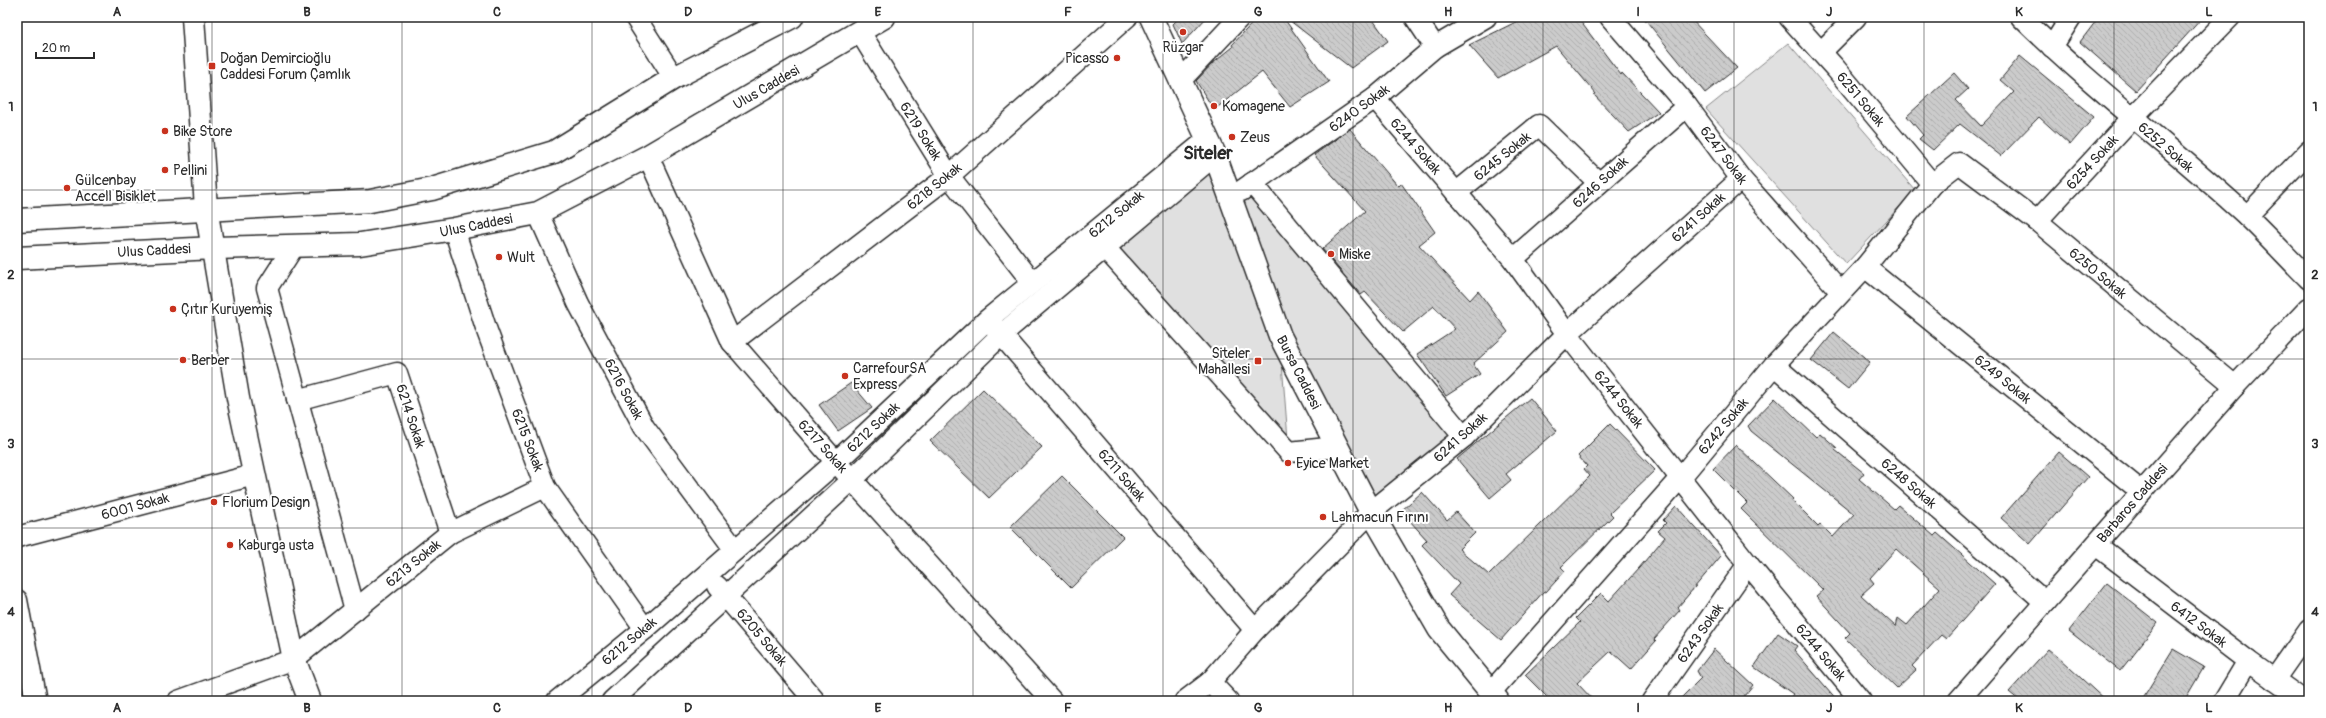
<svg xmlns="http://www.w3.org/2000/svg" width="2326" height="718" viewBox="0 0 2326 718" font-family="Pangolin,sans-serif">
<defs>
<pattern id="building-back-hatch" width="6" height="6" patternUnits="userSpaceOnUse"><rect width="6" height="6" fill="#cbcbcb"/><path d="M-1 5l2 2M0 0l6 6M5-1l2 2" fill="none" stroke="#aeaeae"/></pattern>
</defs>
<rect width="100%" height="100%" fill="#fff"/>
<filter id="ink" filterUnits="userSpaceOnUse"><feTurbulence type="fractalNoise" baseFrequency=".025" numOctaves="2"/><feDisplacementMap in="SourceGraphic" scale="8" xChannelSelector="R" yChannelSelector="G"/><feConvolveMatrix kernelMatrix="1 2 1 2 8 2 1 2 1" color-interpolation-filters="sRGB"/></filter>
<g filter="url(#ink)">
<g fill="#e0e0e0" stroke="#868686">
<polygon points="1788,43 1915,190 1846,264 1706,109"/>
<polygon points="1215,155 1231,197 1252,183 1464,437 1371,512 1280,338 1289,452 1105,247"/>
</g>
<g fill="url(#building-back-hatch)" stroke="#2b2b2b" fill-rule="evenodd">
<polygon points="1180,17 1207,17 1182,44 1173,24"/>
<polygon points="1258,17 1283,17 1329,82 1290,107 1262,72 1214,110 1196,81 1212,64 1233,47 1232,45"/>
<polygon points="1285,17 1371,17 1388,41 1351,68"/>
<polygon points="1526,17 1577,17 1621,75 1622,73 1659,112 1629,132 1594,95 1596,94 1556,46 1498,78 1469,45"/>
<polygon points="1643,17 1689,17 1737,68 1705,93"/>
<polygon points="2099,17 2203,17 2136,91 2080,42"/>
<polygon points="2020,56 2094,117 2070,145 2039,117 2001,156 1960,124 1933,150 1919,139 1923,135 1907,116 1954,73 1968,89 1956,100 1981,126 2014,92 2000,80"/>
<polygon points="1350,129 1398,186 1401,183 1435,232 1419,245 1470,300 1478,291 1508,332 1473,364 1480,374 1446,396 1417,354 1455,329 1434,306 1403,332 1365,292 1361,295 1322,249 1365,211 1314,155"/>
<polygon points="1834,332 1870,362 1848,389 1811,360"/>
<polygon points="851,383 872,408 838,431 819,405"/>
<polygon points="983,389 1042,447 989,498 930,441"/>
<polygon points="1530,398 1557,431 1506,474 1511,480 1490,498 1457,459"/>
<path d="M1775,398l41,39 4,-4 17,15 -2,2 29,23 -5,6 35,30 4,-4 36,31 3,-3 58,51 -49,55 -5,-4 -29,31 4,4 -19,18 -52,-50 5,-5 -34,-37 7,-6 -82,-81 6,-6 -34,-34 23,-24 57,54 -1,1 26,26 2,-2 13,13 21,-23 -103,-83 -3,-5zM1896,549l44,39 -33,37 -9,-7 -2,9 -35,-32 13,-12 -4,-5z"/>
<polygon points="1610,424 1655,470 1610,513 1613,516 1561,567 1565,571 1546,592 1544,591 1501,640 1449,595 1459,584 1422,545 1427,540 1401,511 1422,492 1447,520 1456,512 1475,533 1459,549 1489,575 1590,476 1584,469 1587,466 1578,456"/>
<polygon points="2059,452 2088,477 2030,544 2001,518"/>
<polygon points="1062,476 1123,537 1071,588 1010,527"/>
<polygon points="1676,506 1721,556 1678,607 1680,610 1654,639 1656,641 1631,669 1611,651 1577,683 1594,701 1551,701 1525,675 1580,622 1576,618 1601,593 1609,601 1639,568 1665,537 1658,531 1666,523 1663,520"/>
<polygon points="2107,583 2158,623 2120,671 2069,631"/>
<polygon points="1778,633 1797,646 1794,650 1838,701 1788,701 1793,694 1754,667"/>
<polygon points="1714,649 1753,685 1740,701 1678,701 1701,678 1697,671"/>
<polygon points="2048,649 2058,657 2106,701 2020,701 2009,692"/>
<polygon points="2173,649 2204,667 2184,701 2141,701"/>
</g>
<g fill="none" stroke-linecap="round" stroke-linejoin="round">
<defs>
<g id="minor">
<polyline points="635,17 674,78"/>
<polyline points="1415,17 1435,47"/>
<polyline points="1610,17 1687,106 1741,179 1841,292"/>
<polyline points="1789,17 1836,69 1932,184"/>
<path d="M2021,17c72,71 152,131 226,199 21,20 41,42 62,63"/>
<polyline points="860,32 949,176 1032,282"/>
<polyline points="2052,47 2071,17"/>
<polyline points="1821,52 1856,17"/>
<polyline points="1181,80 1240,17"/>
<polyline points="1375,98 1513,259 1567,334 1748,564 1861,701"/>
<polyline points="648,156 732,342 836,462 1052,701"/>
<polyline points="1252,183 1464,437"/>
<polyline points="1241,191 1375,98 1435,47 1486,17"/>
<polyline points="1456,193 1539,125 1599,183"/>
<polyline points="538,213 578,303 644,427 735,550"/>
<polyline points="2247,216 2309,151"/>
<polyline points="2037,221 2132,118 2230,17"/>
<polyline points="454,229 487,331 545,487 645,629"/>
<polyline points="1097,239 1289,452 1337,447"/>
<polyline points="294,246 267,288 355,610"/>
<polyline points="1513,259 1687,106"/>
<polyline points="1865,267 2142,492"/>
<polyline points="993,325 1255,630"/>
<polyline points="732,342 949,176 1127,17"/>
<polyline points="1774,365 2045,602"/>
<polyline points="297,400 397,373 450,533"/>
<polyline points="17,537 254,475"/>
<polyline points="2096,545 2248,661 2304,701"/>
<polyline points="717,586 815,701"/>
<polyline points="17,600 36,701"/>
<polyline points="2274,680 2309,630"/>
<polyline points="1210,682 1228,701"/>
<polyline points="1490,693 1681,477 1774,365 1865,267 1932,184 1959,163 2037,221 2235,386"/>
<polyline points="178,701 294,659 450,533 545,487"/>
<polyline points="557,701 645,629 836,462 987,320 1207,140"/>
<polyline points="612,701 853,479 1002,334 1215,155"/>
<polyline points="1185,701 1210,682 1255,630 1371,512 1464,437 1567,334 1741,179"/>
<polyline points="1652,701 1748,564"/>
<polyline points="1958,701 2235,386 2309,308"/>
<polyline points="2224,701 2248,661"/>
</g>
<g id="major">
<polyline points="193,17 206,208 238,398 294,659 310,701"/>
<polyline points="1151,17 1215,155 1280,336 1371,512 1439,629 1498,701"/>
<polyline points="17,220 370,201 432,189 554,152 674,78 792,17"/>
<polyline points="17,258 214,248 360,244 454,229 538,213 648,156 884,17"/>
</g>
</defs>
<use href="#minor" stroke="#2b2b2b" stroke-width="23"/>
<use href="#major" stroke="#2b2b2b" stroke-width="25"/>
<use href="#minor" stroke="#fff" stroke-width="20"/>
<use href="#major" stroke="#fff" stroke-width="22"/>
</g>
</g>
<path fill="none" stroke="#2b2b2b" stroke-width="1" stroke-opacity="0.55" d="M212,17v684M402,17v684M592,17v684M783,17v684M973,17v684M1163,17v684M1353,17v684M1543,17v684M1734,17v684M1924,17v684M2114,17v684M17,190h2292M17,359h2292M17,528h2292"/>
<g fill="#c8321e" stroke="#fff" stroke-width="1.5">
<circle cx="1183" cy="32" r="4"/>
<circle cx="1117" cy="58" r="4"/>
<rect x="208" y="62" width="8" height="8" rx="2"/>
<circle cx="1214" cy="106" r="4"/>
<circle cx="165" cy="131" r="4"/>
<circle cx="1232" cy="137" r="4"/>
<circle cx="165" cy="170" r="4"/>
<circle cx="67" cy="188" r="4"/>
<circle cx="1331" cy="254" r="4"/>
<circle cx="499" cy="257" r="4"/>
<circle cx="173" cy="309" r="4"/>
<circle cx="183" cy="360" r="4"/>
<rect x="1254" y="357" width="8" height="8" rx="2"/>
<circle cx="845" cy="376" r="4"/>
<circle cx="1288" cy="463" r="4"/>
<circle cx="214" cy="502" r="4"/>
<circle cx="1323" cy="517" r="4"/>
<circle cx="230" cy="545" r="4"/>
</g>
<g text-anchor="middle" stroke-width="4" stroke-linejoin="round" paint-order="stroke">
<g font-size="14" fill="#2b2b2b" stroke="#fff" text-anchor="start">
<text x="1183" y="52" text-anchor="middle">Rüzgar</text>
<text x="220" y="63">Doğan Demircioğlu<tspan x="220" dy="16">Caddesi Forum Çamlık</tspan></text>
<text x="1109" y="63" text-anchor="end">Picasso</text>
<text x="1222" y="111">Komagene</text>
<text x="173" y="136">Bike Store</text>
<text x="1240" y="142">Zeus</text>
<text x="173" y="175">Pellini</text>
<text x="75" y="185">Gülcenbay<tspan x="75" dy="16">Accell Bisiklet</tspan></text>
<text x="1339" y="259">Miske</text>
<text x="507" y="262">Wult</text>
<text x="181" y="314">Çıtır Kuruyemiş</text>
<text x="1250" y="358" text-anchor="end">Siteler<tspan x="1250" dy="16">Mahallesi</tspan></text>
<text x="191" y="365">Berber</text>
<text x="853" y="373">CarrefourSA<tspan x="853" dy="16">Express</tspan></text>
<text x="1296" y="468">Eyice Market</text>
<text x="222" y="507">Florium Design</text>
<text x="1331" y="522">Lahmacun Fırını</text>
<text x="238" y="550">Kaburga usta</text>
</g>
<g font-size="14" fill="#2b2b2b" stroke="#fff">
<text transform="translate(766 87) rotate(-30)" y="5">Ulus Caddesi</text>
<text transform="translate(1861 99) rotate(50)" y="5">6251 Sokak</text>
<text transform="translate(1359 108) rotate(-36)" y="5">6240 Sokak</text>
<text transform="translate(921 131) rotate(58)" y="5">6219 Sokak</text>
<text transform="translate(1416 146) rotate(49)" y="5">6244 Sokak</text>
<text transform="translate(2166 147) rotate(41)" y="5">6252 Sokak</text>
<text transform="translate(1724 155) rotate(53)" y="5">6247 Sokak</text>
<text transform="translate(1502 156) rotate(-39)" y="5">6245 Sokak</text>
<text transform="translate(2092 162) rotate(-47)" y="5">6254 Sokak</text>
<text transform="translate(1600 182) rotate(-42)" y="5">6246 Sokak</text>
<text transform="translate(934 186) rotate(-39)" y="5">6218 Sokak</text>
<text transform="translate(1116 214) rotate(-39)" y="5">6212 Sokak</text>
<text transform="translate(1698 217) rotate(-42)" y="5">6241 Sokak</text>
<text transform="translate(476 225) rotate(-11)" y="5">Ulus Caddesi</text>
<text transform="translate(154 250) rotate(-3)" y="5">Ulus Caddesi</text>
<text transform="translate(2098 273) rotate(40)" y="5">6250 Sokak</text>
<text transform="translate(1299 372) rotate(63)" y="5">Bursa Caddesi</text>
<text transform="translate(2003 379) rotate(39)" y="5">6249 Sokak</text>
<text transform="translate(624 389) rotate(62)" y="5">6216 Sokak</text>
<text transform="translate(1619 399) rotate(51)" y="5">6244 Sokak</text>
<text transform="translate(411 416) rotate(72)" y="5">6214 Sokak</text>
<text transform="translate(1723 426) rotate(-50)" y="5">6242 Sokak</text>
<text transform="translate(873 427) rotate(-43)" y="5">6212 Sokak</text>
<text transform="translate(1460 437) rotate(-42)" y="5">6241 Sokak</text>
<text transform="translate(528 440) rotate(69)" y="5">6215 Sokak</text>
<text transform="translate(823 446) rotate(48)" y="5">6217 Sokak</text>
<text transform="translate(1122 475) rotate(49)" y="5">6211 Sokak</text>
<text transform="translate(1909 483) rotate(41)" y="5">6248 Sokak</text>
<text transform="translate(2132 503) rotate(-49)" y="5">Barbaros Caddesi</text>
<text transform="translate(135 506) rotate(-15)" y="5">6001 Sokak</text>
<text transform="translate(413 563) rotate(-39)" y="5">6213 Sokak</text>
<text transform="translate(2199 624) rotate(37)" y="5">6412 Sokak</text>
<text transform="translate(1700 633) rotate(-55)" y="5">6243 Sokak</text>
<text transform="translate(762 637) rotate(50)" y="5">6205 Sokak</text>
<text transform="translate(629 641) rotate(-40)" y="5">6212 Sokak</text>
<text transform="translate(1821 652) rotate(50)" y="5">6244 Sokak</text>
</g>
<g font-size="18" font-weight="bold" fill="#2b2b2b" stroke="#fff">
<text x="1208" y="159">Siteler</text>
</g>
</g>
<rect width="2326" height="718" fill="none" stroke="#fff" stroke-width="44"/>
<path d="M36 52v6h58v-6" fill="none" stroke="#2b2b2b" stroke-width="2"/>
<text x="42" y="52" font-size="12" fill="#2b2b2b" stroke="#ffffff" stroke-width="3" paint-order="stroke">20 m</text>
<rect x="22" y="22" width="2282" height="674" fill="none" stroke="#2b2b2b" stroke-width="1.5"/>
<g font-size="13" text-anchor="middle" font-weight="bold" fill="#2b2b2b">
<text x="117" y="16">A</text>
<text x="307" y="16">B</text>
<text x="497" y="16">C</text>
<text x="688" y="16">D</text>
<text x="878" y="16">E</text>
<text x="1068" y="16">F</text>
<text x="1258" y="16">G</text>
<text x="1448" y="16">H</text>
<text x="1638" y="16">I</text>
<text x="1829" y="16">J</text>
<text x="2019" y="16">K</text>
<text x="2209" y="16">L</text>
<text x="11" y="111">1</text>
<text x="2315" y="111">1</text>
<text x="11" y="279">2</text>
<text x="2315" y="279">2</text>
<text x="11" y="448">3</text>
<text x="2315" y="448">3</text>
<text x="11" y="616">4</text>
<text x="2315" y="616">4</text>
<text x="117" y="712">A</text>
<text x="307" y="712">B</text>
<text x="497" y="712">C</text>
<text x="688" y="712">D</text>
<text x="878" y="712">E</text>
<text x="1068" y="712">F</text>
<text x="1258" y="712">G</text>
<text x="1448" y="712">H</text>
<text x="1638" y="712">I</text>
<text x="1829" y="712">J</text>
<text x="2019" y="712">K</text>
<text x="2209" y="712">L</text>
</g>
</svg>
